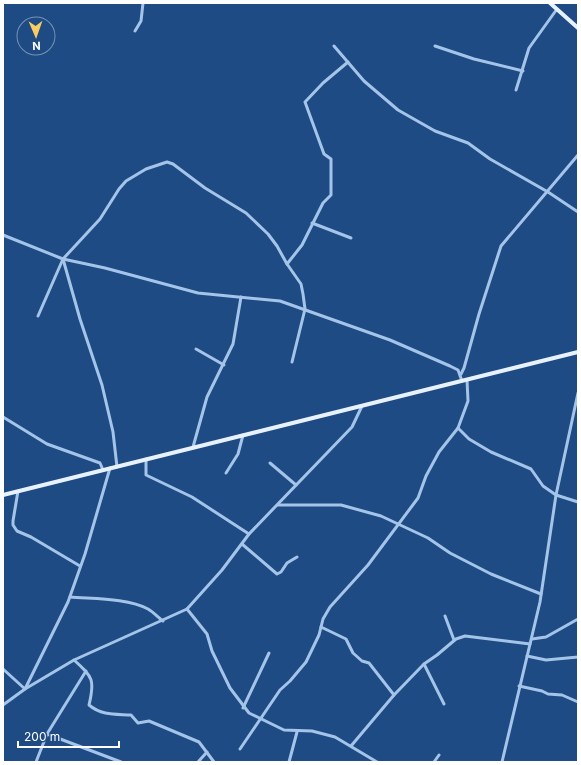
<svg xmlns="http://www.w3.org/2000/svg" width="581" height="765" viewBox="0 0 581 765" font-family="Inter,sans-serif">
<rect width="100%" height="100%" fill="#1e4b83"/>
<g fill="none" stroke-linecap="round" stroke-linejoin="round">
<g stroke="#a4c4e9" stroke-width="3">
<polyline points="135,31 141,21 143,3"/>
<polyline points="334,46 364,81 398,110 435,131 468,143 490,159 548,192 578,212"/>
<polyline points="435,46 474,59 523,71"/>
<polyline points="516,90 529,48 557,9"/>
<polyline points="312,223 351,238"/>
<polyline points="3,235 63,259 105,268 198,293 280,301 390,340 450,366 458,370 462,381"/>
<polyline points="63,259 80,319 102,385 113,432 117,467"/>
<polyline points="287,264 302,245 323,203 331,195 331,159 324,154 305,102 323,83 348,62"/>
<polyline points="38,316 63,259 100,219 119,189 126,181 146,169 167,162 173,164 205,188 246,213 268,234 277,246 287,264 301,284 303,294 305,309 292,362"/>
<polyline points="196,349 224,365"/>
<polyline points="461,374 464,368 479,314 501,246 578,155"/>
<polyline points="3,417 47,444 100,463 103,470"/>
<polyline points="458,428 469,439 491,452 531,469 543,486 556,495 578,502"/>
<polyline points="193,447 207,397 233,344 241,297"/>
<polyline points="146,459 146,475 192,497 249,534"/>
<polyline points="270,463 296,485"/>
<polyline points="226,473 238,454 243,435"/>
<polyline points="18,491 13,521 13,525 17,531 31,537 80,566"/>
<polyline points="278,505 341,505 381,516 428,538 450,553 491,574 541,594"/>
<polyline points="242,544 277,574 281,572 287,563 297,557"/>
<path d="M70,597c23,2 58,1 78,12 5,3 10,8 15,12"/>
<polyline points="187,609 207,634 212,651 230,688 249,713 284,730 312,731 335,737 377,762"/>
<polyline points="445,616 454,640"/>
<polyline points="321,627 346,639 353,653 362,661 369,663 394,695"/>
<polyline points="532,639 546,637 578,619"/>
<polyline points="527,656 546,660 578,657"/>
<path d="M74,660c19,17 21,20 15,45 13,11 27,9 42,10l7,8 11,-2 50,21 15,20"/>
<polyline points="424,664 444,704"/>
<polyline points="3,669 25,689 68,602 85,554 110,468"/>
<polyline points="519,686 542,691 548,694 562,695 578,702"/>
<polyline points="3,705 25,689 74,660 187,609 222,570 249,534 352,427 362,406"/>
<polyline points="243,708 269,653"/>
<polyline points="47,734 121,762"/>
<polyline points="351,746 394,695 424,664 437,655 456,639 465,636 530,644"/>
<polyline points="240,749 280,690 290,681 306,662 319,635 323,619 330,607 368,565 418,498 426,476 439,452 458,428 468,401 467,380"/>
<polyline points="36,762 47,734 86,671"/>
<polyline points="198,762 207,752"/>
<polyline points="289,762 297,732"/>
<polyline points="434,762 439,755"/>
<polyline points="502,762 540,602 556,495 578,393"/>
</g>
<g stroke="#e8f1fe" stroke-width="4">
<polyline points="550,3 578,28"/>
<polyline points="3,495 578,352"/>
</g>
</g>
<rect width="581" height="765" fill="none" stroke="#ffffff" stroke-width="8"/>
<g transform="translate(36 36) rotate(178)"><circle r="19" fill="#1e4b83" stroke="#7893b5"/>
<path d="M0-3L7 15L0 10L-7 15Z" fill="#f8cc63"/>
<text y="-6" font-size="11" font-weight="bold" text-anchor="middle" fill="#ffffff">N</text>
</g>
<path d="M18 741v6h101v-6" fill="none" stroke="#ffffff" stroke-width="2"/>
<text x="24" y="741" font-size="12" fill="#ffffff" stroke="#1e4b83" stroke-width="3" paint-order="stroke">200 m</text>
</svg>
